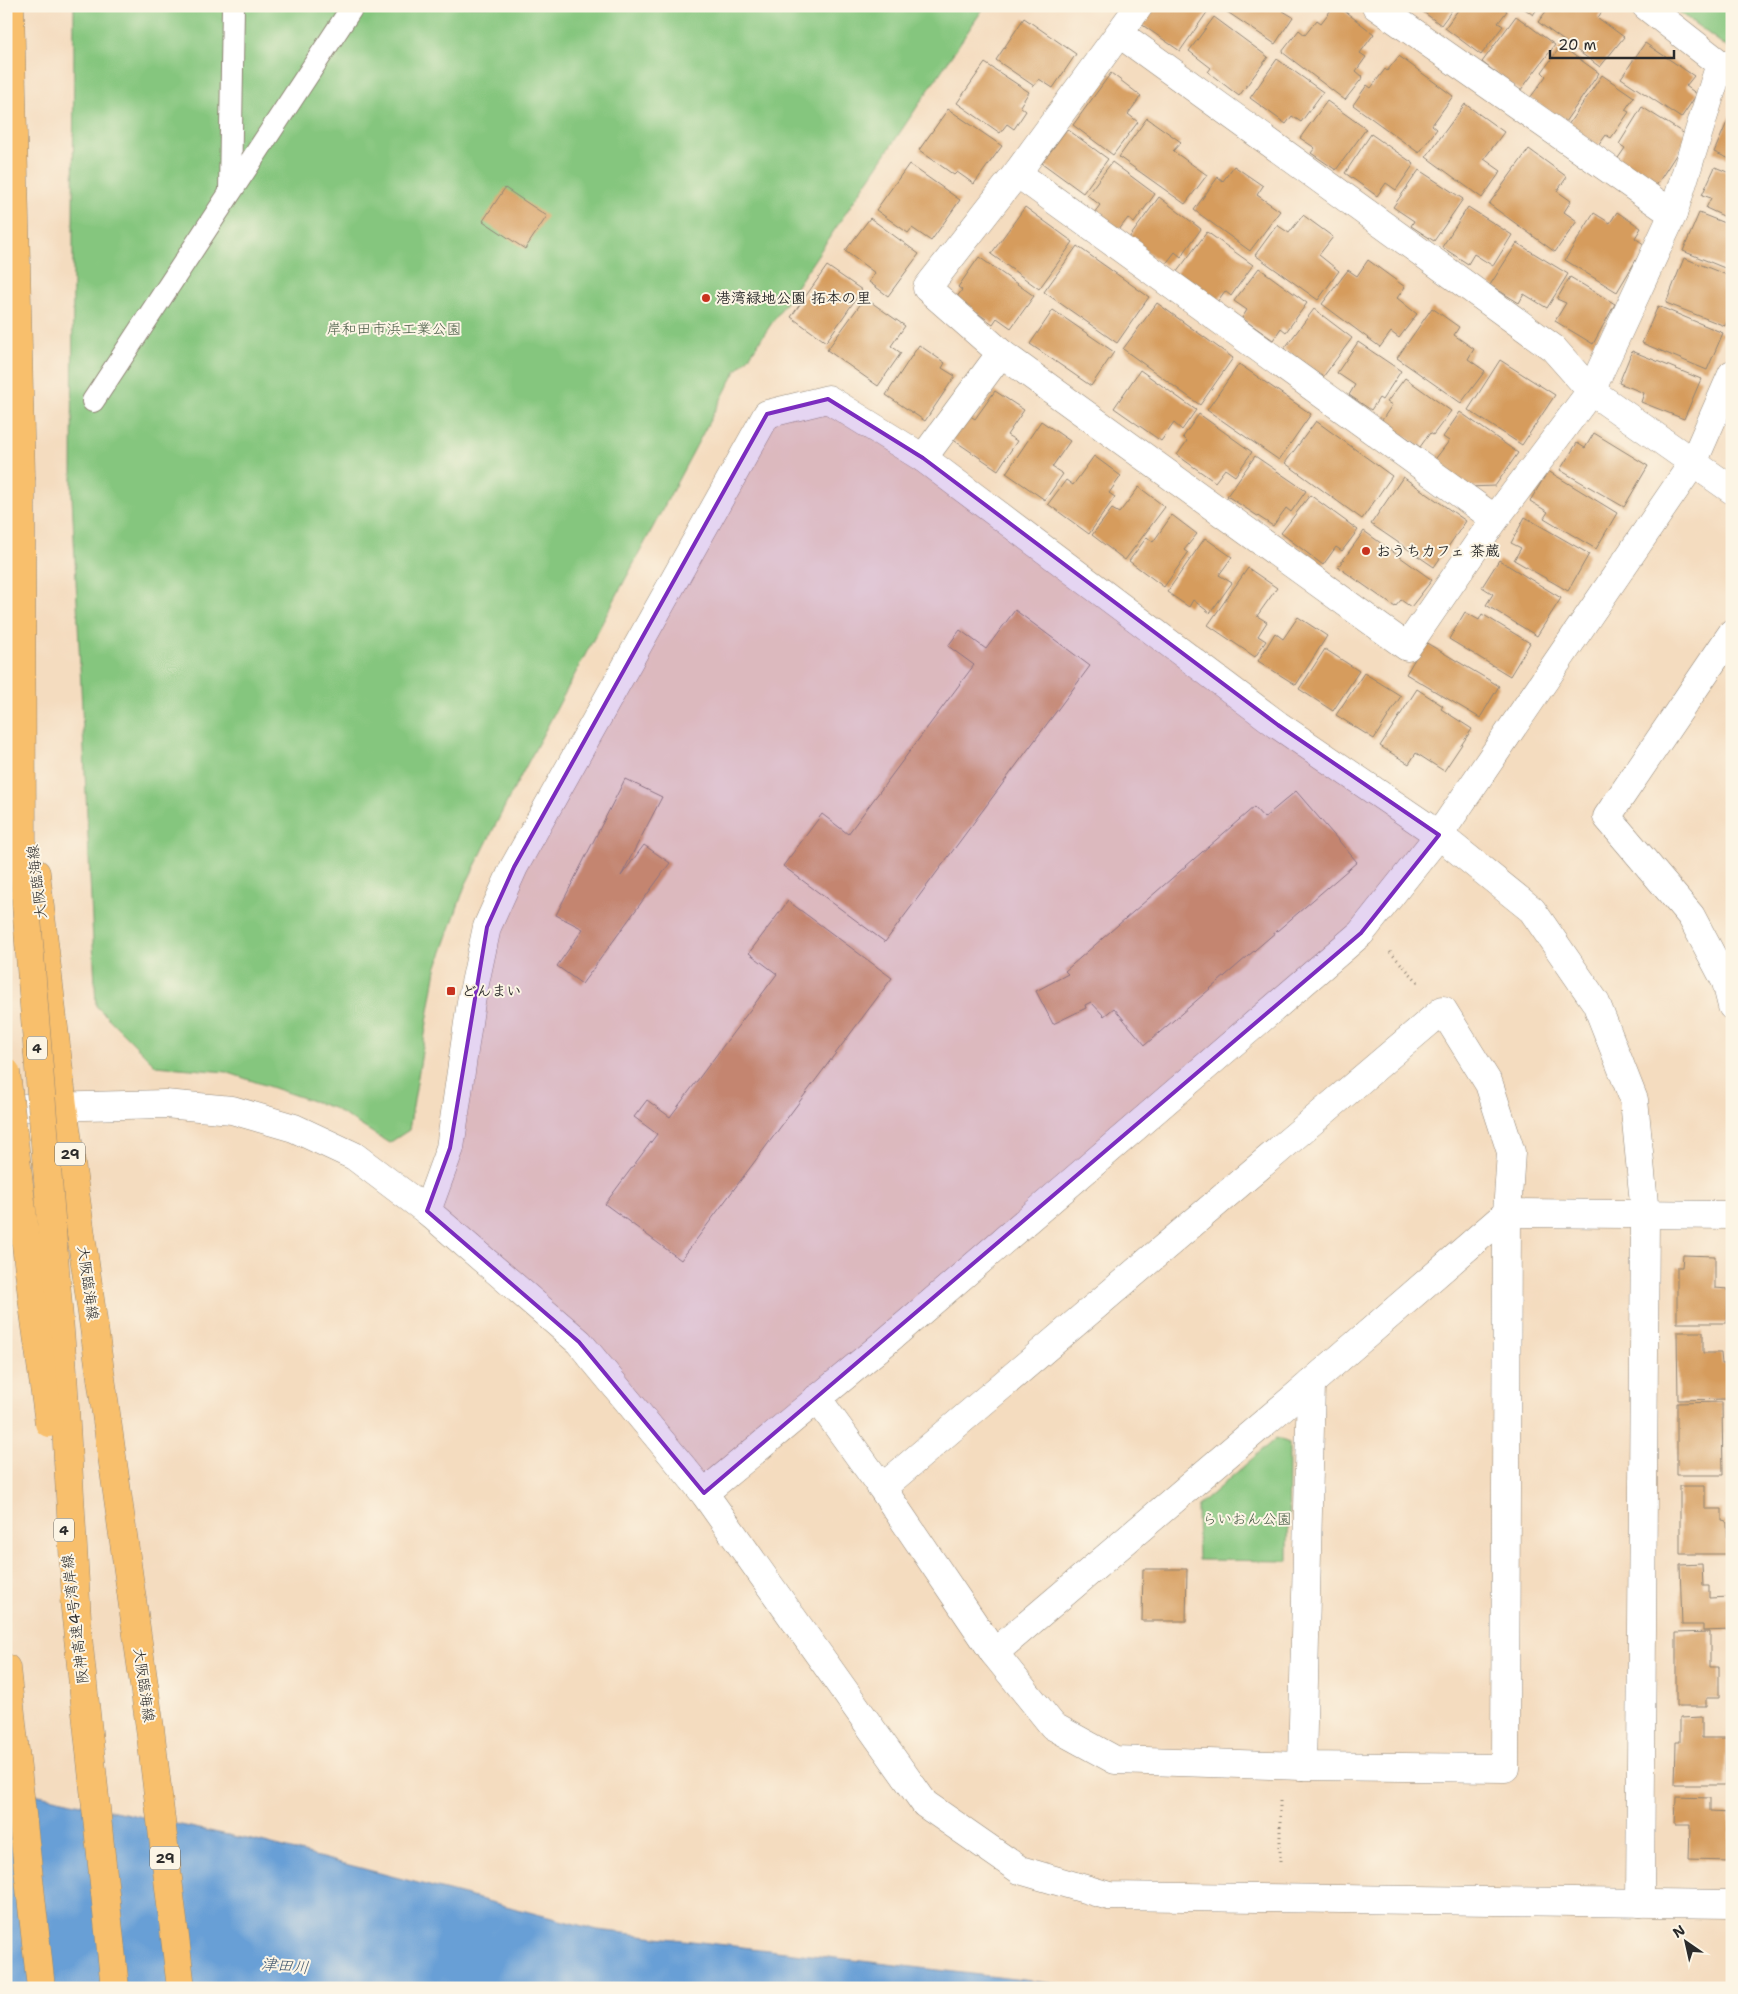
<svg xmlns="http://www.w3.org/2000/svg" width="1738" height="1994" viewBox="0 0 1738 1994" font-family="'Shantell Sans','Klee One',sans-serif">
<rect width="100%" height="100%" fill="#fcf5e5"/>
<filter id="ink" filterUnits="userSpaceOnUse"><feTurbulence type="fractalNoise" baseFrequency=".02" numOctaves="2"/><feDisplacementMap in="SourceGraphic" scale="10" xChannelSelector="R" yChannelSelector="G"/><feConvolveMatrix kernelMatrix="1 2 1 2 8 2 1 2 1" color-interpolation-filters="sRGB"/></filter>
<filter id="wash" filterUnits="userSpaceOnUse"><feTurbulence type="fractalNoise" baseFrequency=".0096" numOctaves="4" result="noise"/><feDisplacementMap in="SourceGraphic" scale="20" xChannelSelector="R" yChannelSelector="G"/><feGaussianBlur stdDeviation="1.12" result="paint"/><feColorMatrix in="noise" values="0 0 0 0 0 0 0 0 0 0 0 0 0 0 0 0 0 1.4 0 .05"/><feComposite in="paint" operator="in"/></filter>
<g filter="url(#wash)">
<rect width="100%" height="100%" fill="#f4dcbf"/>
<g fill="#85c67e" stroke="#587854">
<polygon points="74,6 985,6 749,357 736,371 507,802 465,886 436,969 409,1130 389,1143 333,1108 226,1072 156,1066 96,1006 72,496"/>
<polygon points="1671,6 1732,6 1732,51"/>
<polygon points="1276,1438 1289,1443 1288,1561 1198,1560 1197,1507"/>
</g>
<polygon fill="#689fd6" stroke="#4a6580" points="6,1788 261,1842 598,1930 1091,1988 6,1988"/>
<g id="blocks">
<g fill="#d69c5d">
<polygon points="1154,6 1200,6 1208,11 1180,51 1141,24"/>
<polygon points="1225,6 1286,6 1283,11 1293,17 1275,44 1223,9"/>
<polygon points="1334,6 1338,6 1374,34 1360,53 1366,57 1356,71 1363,77 1345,100 1282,52 1299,30 1305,35 1317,20 1321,23"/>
<polygon points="1415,6 1455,6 1441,25"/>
<polygon points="1461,6 1501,6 1507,11 1498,23 1503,26 1481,55 1445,28"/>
<polygon points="1521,6 1539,6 1533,15"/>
<polygon points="1550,6 1605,6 1598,18 1624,37 1600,67 1538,22"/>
<polygon points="1516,16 1555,45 1520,91 1482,62"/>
<polygon points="1214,17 1268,57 1239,96 1208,72 1211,68 1189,51"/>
<polygon points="1024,18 1076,54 1053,88 1039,79 1034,86 996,60"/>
<polygon points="1645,43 1694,76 1686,86 1697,94 1681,118 1621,78"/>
<polygon points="1561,46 1599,73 1565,122 1530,98 1546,76 1542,72"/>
<polygon points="1399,56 1453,96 1432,125 1437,129 1419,153 1353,105 1367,85 1371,88 1385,69 1387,71"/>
<polygon points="1277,59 1323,92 1301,122 1292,116 1286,124 1250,98"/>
<polygon points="985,63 1029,92 1020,106 1026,111 1014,129 1007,124 1000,133 957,103"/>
<polygon points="1111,73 1141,96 1128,114 1138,122 1113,155 1073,125"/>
<polygon points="1602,75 1634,97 1625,110 1629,112 1611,138 1606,135 1598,146 1568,125"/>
<polygon points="1327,101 1366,129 1336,170 1311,153 1315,148 1300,138"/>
<polygon points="1465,104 1504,132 1484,159 1501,171 1482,198 1426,157"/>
<polygon points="1642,107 1688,136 1656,186 1616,161 1625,148 1619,144"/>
<polygon points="948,109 1002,146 974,184 957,172 954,175 919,150"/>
<polygon points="1732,111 1732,160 1714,152"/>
<polygon points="1147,118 1181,142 1173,151 1207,175 1185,204 1119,157"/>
<polygon points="1067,129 1108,159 1083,193 1042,163"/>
<polygon points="1371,134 1414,164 1396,190 1386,183 1377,196 1345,173"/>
<polygon points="1529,149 1567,177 1557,191 1571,201 1564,212 1577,221 1555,252 1489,204"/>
<polygon points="1112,162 1155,194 1134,223 1128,218 1118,231 1094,213 1100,205 1087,195"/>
<polygon points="909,164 960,200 931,241 912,228 908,233 876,210"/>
<polygon points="1234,166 1263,186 1257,195 1280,211 1250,251 1194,210 1218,177 1223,181"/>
<polygon points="1715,167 1732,174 1732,220 1706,208 1711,198 1702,195"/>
<polygon points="1419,170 1463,199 1434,241 1411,226 1414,221 1393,207"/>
<polygon points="505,188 547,216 525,249 483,221"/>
<polygon points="1159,197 1201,229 1181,257 1175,252 1165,265 1129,238"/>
<polygon points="1025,207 1073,242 1039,289 991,254"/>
<polygon points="1468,207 1512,235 1493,266 1474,254 1468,264 1442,247"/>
<polygon points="1617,212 1641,228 1635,238 1645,245 1617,292 1565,260 1594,213 1610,223"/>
<polygon points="1699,213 1732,226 1732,271 1683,251"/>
<polygon points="1303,215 1333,237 1319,255 1339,271 1318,300 1255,255 1277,225 1289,233"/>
<polygon points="870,218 919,254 888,296 869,282 875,273 845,251"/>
<polygon points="1207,232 1253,265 1231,296 1225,291 1217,302 1176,273"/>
<polygon points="1517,243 1568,274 1547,308 1524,294 1519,303 1490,285"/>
<polygon points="1077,246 1149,297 1117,343 1044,292"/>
<polygon points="979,257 1034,296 1011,328 997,318 993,324 956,298 962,290 958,287"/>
<polygon points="1684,258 1732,277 1732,310 1725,326 1666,303"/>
<polygon points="1368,260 1405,287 1397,298 1417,314 1399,338 1391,332 1380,347 1322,304 1348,270 1357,276"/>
<polygon points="827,266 862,290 826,342 791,317"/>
<polygon points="1259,268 1307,303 1286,332 1281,328 1273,340 1242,318 1247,310 1234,301"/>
<polygon points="1570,277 1615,304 1593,344 1555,321 1566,303 1557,299"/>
<polygon points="865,298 905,326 891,346 901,353 878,386 827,350"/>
<polygon points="1157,303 1233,358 1200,405 1123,349"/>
<polygon points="1658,306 1723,333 1707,370 1642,343"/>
<polygon points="1432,308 1459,327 1454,335 1474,349 1468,359 1485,371 1461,403 1397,358"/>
<polygon points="1314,309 1352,338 1323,377 1284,349"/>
<polygon points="1053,310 1114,352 1091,386 1030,344"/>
<polygon points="1358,342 1401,371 1382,400 1379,398 1371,410 1349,395 1355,385 1337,373"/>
<polygon points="919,345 945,363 942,368 955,376 925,421 886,395"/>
<polygon points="1632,351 1701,379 1684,419 1641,402 1644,393 1619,383"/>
<polygon points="1500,360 1555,395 1522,445 1468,410"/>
<polygon points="1239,364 1311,414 1279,460 1207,410"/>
<polygon points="1140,370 1196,410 1182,430 1174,423 1161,441 1114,408"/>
<polygon points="1405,378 1451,411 1433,435 1430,433 1420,447 1382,420 1392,405 1387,402"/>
<polygon points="995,391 1024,410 1007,435 1017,441 998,470 949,437 966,413 975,419"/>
<polygon points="1460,412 1518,453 1495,486 1468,487 1433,462 1449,441 1443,437"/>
<polygon points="1199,414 1252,452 1235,476 1225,469 1215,482 1177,455 1187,441 1183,437"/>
<polygon points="1041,421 1070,441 1052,467 1063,474 1045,500 1006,473"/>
<polygon points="1316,421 1392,476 1362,519 1285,463"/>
<polygon points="1594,433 1648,466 1624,507 1560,470 1577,443 1585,448"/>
<polygon points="1094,456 1121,476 1109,493 1115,497 1089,534 1048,504 1066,480 1073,485"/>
<polygon points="1255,456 1306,491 1291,512 1286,508 1273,526 1227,496"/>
<polygon points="1548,471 1617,513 1596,549 1544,518 1548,512 1530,501"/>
<polygon points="1403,477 1466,521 1434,567 1371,524"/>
<polygon points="1139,487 1165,507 1125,560 1092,535 1112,509 1119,513"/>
<polygon points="1310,495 1358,530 1342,551 1336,547 1323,565 1281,533"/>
<polygon points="1172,515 1197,534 1184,550 1188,553 1164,587 1129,561 1147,537 1153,542"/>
<polygon points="1525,517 1589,554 1568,591 1514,560 1521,548 1511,543"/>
<polygon points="1364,531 1432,580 1411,607 1401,600 1395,607 1338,567"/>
<polygon points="1205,538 1232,557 1219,575 1232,583 1210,613 1193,600 1189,607 1167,592"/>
<polygon points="1499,560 1561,598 1537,636 1486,605 1493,594 1482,587"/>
<polygon points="1248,568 1277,588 1257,616 1267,622 1258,636 1266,641 1255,657 1208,625"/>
<polygon points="1015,610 1090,666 885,942 783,866 822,814 848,834 974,665 948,646 960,630 986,649"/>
<polygon points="1465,612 1479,620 1482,614 1530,643 1510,676 1449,639"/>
<polygon points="1298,617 1327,636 1296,685 1258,661 1275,633 1283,639"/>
<polygon points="1425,642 1499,686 1480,718 1406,674"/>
<polygon points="1325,649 1359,671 1333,711 1299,689"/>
<polygon points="1364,673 1401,696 1374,739 1336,715"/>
<polygon points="1417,689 1443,706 1441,709 1472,729 1444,771 1416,753 1409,764 1380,746"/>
<polygon points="625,779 662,797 621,876 644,845 670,863 582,984 557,966 583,929 556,915"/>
<polygon points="1296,791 1357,862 1145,1045 1114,1008 1104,1016 1091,1002 1085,1005 1086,1008 1053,1024 1036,991 1068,974 1065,971 1254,807 1264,818"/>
<polygon points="788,901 892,978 681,1260 605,1204 657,1134 634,1117 647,1100 670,1117 777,974 749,953"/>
<polygon points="1683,1255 1715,1256 1715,1288 1728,1289 1727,1323 1677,1323 1677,1267 1682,1267"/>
<polygon points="1677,1332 1703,1332 1703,1353 1721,1353 1722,1364 1727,1364 1727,1399 1678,1400"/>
<polygon points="1722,1402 1723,1475 1677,1475 1677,1403"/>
<polygon points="1680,1486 1705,1486 1705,1509 1722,1509 1722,1521 1727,1522 1728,1554 1680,1554"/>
<polygon points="1702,1564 1703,1586 1709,1586 1709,1598 1731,1597 1732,1630 1703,1631 1703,1625 1682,1625 1680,1565"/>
<polygon points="1143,1569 1187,1569 1186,1621 1142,1621"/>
<polygon points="1710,1632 1710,1667 1719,1667 1719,1698 1707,1698 1707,1706 1676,1706 1676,1633"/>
<polygon points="1702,1717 1702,1738 1726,1738 1725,1785 1675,1785 1676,1742 1680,1742 1680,1718"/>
<polygon points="1676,1797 1710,1798 1710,1812 1730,1813 1729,1861 1689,1860 1690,1825 1675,1825"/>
</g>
</g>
</g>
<g filter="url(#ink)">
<use href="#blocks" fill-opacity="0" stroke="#908475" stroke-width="1"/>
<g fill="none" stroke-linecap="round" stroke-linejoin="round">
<defs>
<g id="service">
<polyline points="230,191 233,6"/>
<polyline points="93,401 353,6"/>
</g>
<g id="minor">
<polyline points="1139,6 1017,173 927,288 1001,353 1407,647 1495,519 1591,391 1673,214 1720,64 1646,6"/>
<polyline points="1376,6 1673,214"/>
<polyline points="1120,34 1553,348 1591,391 1732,490"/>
<polyline points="1017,173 1495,519"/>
<polyline points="923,458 1001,353"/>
<polyline points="1732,633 1607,817 1691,916 1726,982 1732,1006"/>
<polyline points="817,1398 882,1488 994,1653 1053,1726 1115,1760 1302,1766 1505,1768 1507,1213 1511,1152 1489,1084 1443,1010 882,1488"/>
<polyline points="704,1493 881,1346 1361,933 1439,835 1693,463 1732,374"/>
<polyline points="994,1653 1311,1383 1507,1213 1732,1215"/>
<polyline points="1302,1766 1311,1383"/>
</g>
<g id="tertiary">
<polyline points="6,1108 165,1104 232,1110 294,1128 354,1156 427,1211 579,1342 704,1493 925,1804 1020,1870 1109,1896 1732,1904"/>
<polyline points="427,1211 450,1148 471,1002 487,927 514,867 767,414 828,399 923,458 1278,725 1439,835 1532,910 1596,1003 1634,1100 1645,1214 1640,1903"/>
</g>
<g id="primary">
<polyline points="6,578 11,629"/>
<polyline points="36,873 63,1106 150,1728 181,1988"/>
</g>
<g id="motorway">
<polyline points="10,6 21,477"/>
<polyline points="6,1668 41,1988"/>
</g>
</defs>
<use href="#service" stroke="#908475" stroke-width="24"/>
<use href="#minor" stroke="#908475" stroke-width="29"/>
<use href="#tertiary" stroke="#908475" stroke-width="29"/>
<use href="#primary" stroke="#908475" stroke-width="29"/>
<use href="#motorway" stroke="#908475" stroke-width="29"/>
<g stroke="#908475" stroke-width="3" stroke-dasharray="1 4" stroke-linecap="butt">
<polyline points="1390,952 1420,984"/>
<polyline points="1280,1801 1280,1863"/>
</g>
<use href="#service" stroke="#fff" stroke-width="22"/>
<use href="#minor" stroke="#fff" stroke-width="28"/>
<use href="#tertiary" stroke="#fff" stroke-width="28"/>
<use href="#primary" stroke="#f8bf6c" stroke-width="28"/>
<use href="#motorway" stroke="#f8bf6c" stroke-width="28"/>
<defs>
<g id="motorway-bridge">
<polyline points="21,477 22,855 62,1356 77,1618"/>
<polyline points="6,1072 33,1305 49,1423"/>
<polyline points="74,1599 115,1988"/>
</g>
</defs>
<use href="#motorway-bridge" stroke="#908475" stroke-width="29" stroke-linecap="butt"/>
<use href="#motorway-bridge" stroke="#f8bf6c" stroke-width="28"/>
</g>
</g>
<path fill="#7b2cbf" fill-opacity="0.2" stroke="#7b2cbf" stroke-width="4" stroke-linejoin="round" d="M828,399l95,59 355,267 161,110 -78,98 -657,560 -125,-151 -152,-131 23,-63 37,-221 27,-60 253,-453z"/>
<g fill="#c8321e" stroke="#fcf5e5" stroke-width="2">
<circle cx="706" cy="298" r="5"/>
<circle cx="1366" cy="551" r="5"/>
<rect x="446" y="986" width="10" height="10" rx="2.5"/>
</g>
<g text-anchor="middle" stroke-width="4" stroke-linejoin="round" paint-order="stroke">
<g fill="#fcf5e5" stroke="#6a6863" stroke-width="1">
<rect x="27" y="1036.5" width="20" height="23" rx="4"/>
<rect x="55" y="1142.5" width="30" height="23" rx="4"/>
<rect x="54" y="1518.5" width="20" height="23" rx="4"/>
<rect x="150" y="1846.5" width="30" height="23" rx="4"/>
</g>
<g font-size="14" font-weight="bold" fill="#2b2b2b">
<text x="37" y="1053">4</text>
<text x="70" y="1159">29</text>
<text x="64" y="1535">4</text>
<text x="165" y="1863">29</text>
</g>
<g font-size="15" font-weight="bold" fill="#2b2b2b" stroke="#fcf5e5" text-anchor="start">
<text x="716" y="303">港湾緑地公園 拓本の里</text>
<text x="1376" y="556">おうちカフェ 茶蔵</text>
<text x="461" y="996">どんまい</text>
</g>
<g font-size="15" fill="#465a44" stroke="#fcf5e5">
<text x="394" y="334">岸和田市浜工業公園</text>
<text x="1247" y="1524">らいおん公園</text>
</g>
<g font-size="15" fill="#2b2b2b" stroke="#fcf5e5">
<text transform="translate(37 882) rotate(-97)" y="5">大阪臨海線</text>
<text transform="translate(88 1283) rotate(82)" y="5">大阪臨海線</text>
<text transform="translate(75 1619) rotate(-97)" y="5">阪神高速4号湾岸線</text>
<text transform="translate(144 1685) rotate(82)" y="5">大阪臨海線</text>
</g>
<g font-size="16" font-style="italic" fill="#43596f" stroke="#fcf5e5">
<text transform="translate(285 1965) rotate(5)" y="6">津田川</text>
</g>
</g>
<rect width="1738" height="1994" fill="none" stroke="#fcf5e5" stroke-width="25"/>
<g transform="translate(1686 1942) rotate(326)" stroke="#fcf5e5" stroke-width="4" paint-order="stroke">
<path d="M0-4L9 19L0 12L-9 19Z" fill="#2b2b2b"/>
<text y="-8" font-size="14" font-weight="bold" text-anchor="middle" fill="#2b2b2b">N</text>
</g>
<path d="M1550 50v8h124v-8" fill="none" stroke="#2b2b2b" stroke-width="2.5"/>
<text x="1558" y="50" font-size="15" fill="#2b2b2b" stroke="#fcf5e5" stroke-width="4" paint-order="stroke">20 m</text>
</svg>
